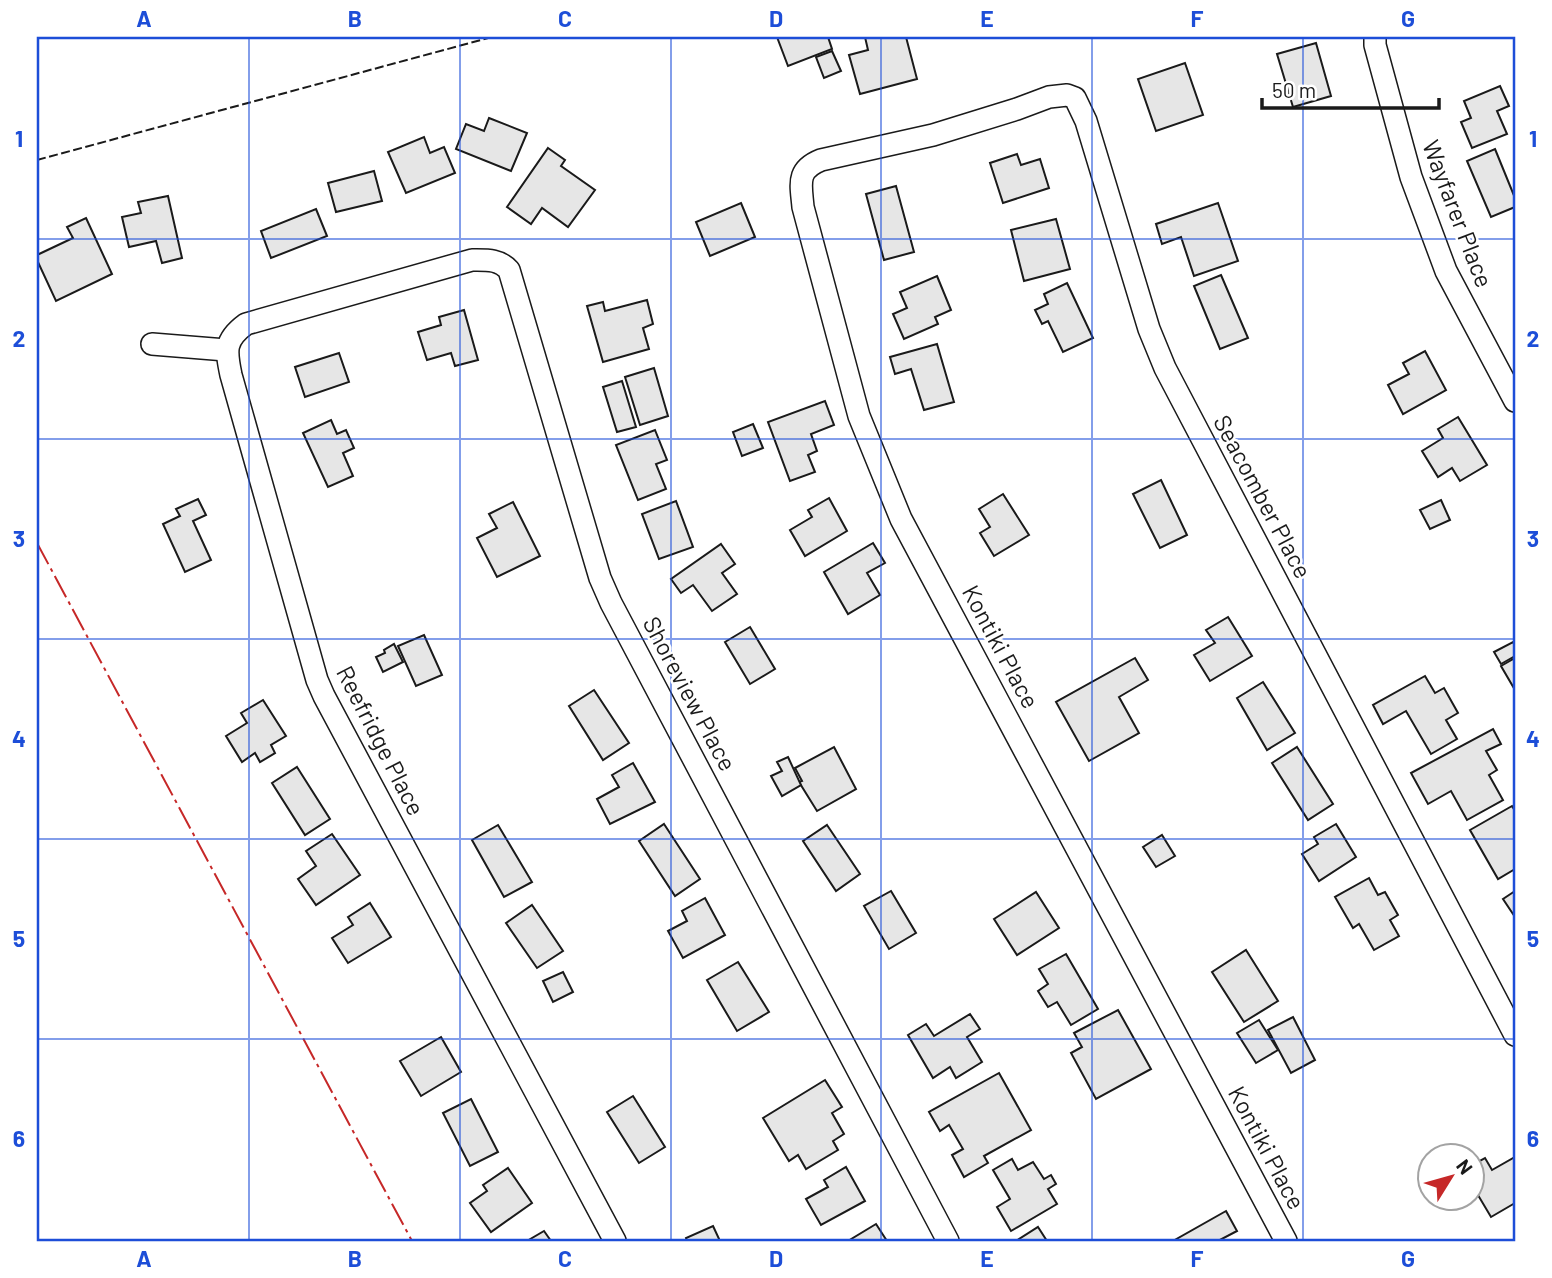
<svg xmlns="http://www.w3.org/2000/svg" width="1552" height="1278" viewBox="0 0 1552 1278" font-family="Barlow,sans-serif">
<rect width="100%" height="100%" fill="#fff"/>
<g fill="#e6e6e6" stroke="#1a1a1a" stroke-width="2">
<polygon points="777,37 828,37 832,49 788,66"/>
<polygon points="865,37 906,37 917,79 860,94 849,55 868,50"/>
<polygon points="1316,43 1331,96 1293,107 1277,54"/>
<polygon points="832,51 841,71 824,78 816,57"/>
<polygon points="1185,63 1203,115 1156,131 1138,79"/>
<polygon points="1500,86 1509,106 1497,111 1507,134 1472,148 1461,122 1471,118 1464,101"/>
<polygon points="489,118 527,133 511,171 456,149 466,124 484,131"/>
<polygon points="424,137 430,153 444,147 455,173 406,193 388,152"/>
<polygon points="548,148 565,160 561,166 595,190 568,227 542,208 531,224 507,207"/>
<polygon points="1495,149 1515,198 1515,207 1491,217 1467,161"/>
<polygon points="1017,154 1021,165 1040,159 1049,188 1003,203 990,163"/>
<polygon points="374,171 382,201 336,212 328,183"/>
<polygon points="896,186 914,252 884,260 866,194"/>
<polygon points="168,196 182,258 162,263 156,241 129,247 122,217 141,213 138,202"/>
<polygon points="741,203 755,237 710,256 696,222"/>
<polygon points="1218,203 1238,261 1194,276 1181,237 1162,244 1156,224"/>
<polygon points="316,209 327,236 271,258 261,231"/>
<polygon points="86,218 112,274 56,301 37,260 37,255 73,238 67,227"/>
<polygon points="1056,219 1070,269 1024,281 1011,230"/>
<polygon points="1221,275 1248,338 1220,349 1194,286"/>
<polygon points="937,276 951,310 935,317 938,324 904,339 893,314 907,308 900,292"/>
<polygon points="1067,283 1093,338 1063,352 1048,321 1042,324 1035,310 1048,304 1044,294"/>
<polygon points="647,300 653,324 643,328 649,349 603,362 587,306 603,302 605,311"/>
<polygon points="464,310 478,360 455,366 451,353 427,360 418,332 441,325 439,317"/>
<polygon points="937,344 954,402 924,410 911,369 895,374 890,357"/>
<polygon points="1425,351 1446,390 1403,414 1388,385 1409,374 1403,363"/>
<polygon points="339,353 349,382 305,397 295,367"/>
<polygon points="654,368 668,416 640,425 625,377"/>
<polygon points="622,381 636,427 617,432 603,387"/>
<polygon points="825,401 834,425 811,434 817,451 808,455 815,472 790,481 768,422"/>
<polygon points="1458,417 1487,465 1460,481 1452,468 1438,477 1422,451 1443,438 1438,429"/>
<polygon points="331,420 337,434 346,430 354,448 343,453 353,476 328,487 303,433"/>
<polygon points="753,424 763,448 742,456 733,432"/>
<polygon points="655,430 667,460 656,464 666,489 638,500 616,445"/>
<polygon points="1161,480 1187,535 1160,548 1133,494"/>
<polygon points="1003,494 1029,535 994,556 980,533 990,527 979,509"/>
<polygon points="829,498 847,531 805,556 790,530 812,517 808,510"/>
<polygon points="198,499 206,515 193,521 211,560 185,572 163,524 180,516 176,509"/>
<polygon points="1441,500 1450,520 1430,529 1420,510"/>
<polygon points="676,501 693,547 659,559 642,514"/>
<polygon points="513,502 540,556 497,577 477,538 497,528 489,514"/>
<polygon points="873,543 885,563 867,573 880,595 848,614 824,572"/>
<polygon points="721,544 735,564 722,573 737,594 712,611 693,585 681,593 671,579"/>
<polygon points="1228,617 1252,656 1210,681 1194,655 1215,643 1206,630"/>
<polygon points="750,627 775,669 750,684 725,642"/>
<polygon points="424,635 442,675 416,686 398,646"/>
<polygon points="1513,642 1515,646 1515,656 1501,664 1494,652"/>
<polygon points="394,644 403,662 383,672 376,657 385,653 384,650"/>
<polygon points="1135,658 1148,680 1119,697 1139,733 1089,761 1056,702"/>
<polygon points="1515,658 1515,690 1501,666"/>
<polygon points="1425,676 1435,693 1444,688 1458,713 1446,720 1457,739 1431,754 1406,711 1383,724 1373,705"/>
<polygon points="1263,682 1295,733 1267,750 1237,698"/>
<polygon points="594,690 629,743 603,760 569,706"/>
<polygon points="263,700 286,736 271,745 275,753 260,762 255,753 242,762 226,736 247,723 241,713"/>
<polygon points="1493,729 1501,744 1486,751 1497,770 1489,775 1503,800 1467,820 1451,791 1428,804 1411,773"/>
<polygon points="834,747 856,789 817,811 799,782 802,781 795,768"/>
<polygon points="1297,747 1333,804 1308,820 1272,763"/>
<polygon points="788,757 801,785 782,796 771,776 782,771 777,762"/>
<polygon points="633,763 655,802 610,824 597,799 619,787 612,775"/>
<polygon points="297,767 330,819 305,835 272,783"/>
<polygon points="1512,806 1515,811 1515,869 1498,879 1470,830"/>
<polygon points="664,824 700,879 675,896 639,841"/>
<polygon points="1336,824 1356,857 1319,881 1302,854 1318,844 1314,837"/>
<polygon points="498,825 532,882 504,897 472,840"/>
<polygon points="827,825 860,874 836,891 803,841"/>
<polygon points="332,834 360,875 316,905 298,879 316,866 306,851"/>
<polygon points="1162,835 1175,856 1156,867 1143,847"/>
<polygon points="1369,878 1378,895 1385,892 1398,915 1390,920 1399,936 1374,950 1359,924 1353,928 1335,897"/>
<polygon points="891,891 916,933 889,949 864,906"/>
<polygon points="1515,891 1515,917 1503,899"/>
<polygon points="1036,892 1059,928 1017,955 994,919"/>
<polygon points="705,898 725,935 683,958 668,931 687,921 682,911"/>
<polygon points="370,903 391,937 348,963 332,938 353,925 348,917"/>
<polygon points="532,905 563,951 537,968 506,923"/>
<polygon points="1246,950 1278,1001 1244,1022 1212,972"/>
<polygon points="1066,954 1098,1009 1071,1025 1057,1002 1048,1007 1038,991 1048,984 1039,969"/>
<polygon points="738,962 769,1012 737,1031 707,980"/>
<polygon points="563,972 573,992 553,1002 543,981"/>
<polygon points="1118,1010 1151,1069 1096,1099 1071,1053 1082,1047 1074,1033"/>
<polygon points="970,1014 980,1029 967,1037 982,1062 956,1078 950,1067 933,1078 908,1035 926,1024 934,1036"/>
<polygon points="1293,1017 1315,1060 1291,1073 1268,1030"/>
<polygon points="1259,1020 1278,1050 1256,1063 1237,1033"/>
<polygon points="441,1037 461,1072 421,1096 400,1061"/>
<polygon points="999,1073 1031,1130 984,1156 988,1163 964,1177 952,1155 963,1149 949,1125 940,1131 929,1112"/>
<polygon points="825,1080 842,1107 832,1113 844,1134 833,1141 838,1150 806,1169 798,1155 789,1161 763,1118"/>
<polygon points="633,1096 665,1147 639,1163 607,1112"/>
<polygon points="471,1099 498,1152 470,1166 443,1113"/>
<polygon points="1515,1157 1515,1203 1491,1217 1472,1185 1472,1165 1485,1158 1492,1170"/>
<polygon points="1012,1159 1018,1170 1033,1162 1044,1179 1051,1175 1056,1184 1048,1189 1057,1204 1011,1231 997,1207 1010,1199 993,1170"/>
<polygon points="846,1167 865,1201 821,1225 806,1199 828,1187 824,1180"/>
<polygon points="508,1168 532,1203 491,1232 470,1203 487,1191 483,1185"/>
<polygon points="1226,1211 1237,1231 1218,1241 1173,1241"/>
<polygon points="876,1224 887,1241 848,1241"/>
<polygon points="713,1226 720,1241 687,1241 686,1238"/>
<polygon points="1038,1227 1047,1241 1016,1241"/>
<polygon points="544,1231 551,1241 527,1241"/>
</g>
<g fill="none" stroke-linecap="round" stroke-linejoin="round">
<defs>
<g id="street">
<polyline points="1375,37 1375,45 1411,177 1446,271 1515,401"/>
<polyline points="152,344 226,350"/>
<path d="M615,1241l-291,-545 -7,-16 -86,-305c-5,-24 -7,-35 15,-51l226,-64c15,0 27,-1 37,10l91,308 11,25 337,638"/>
<path d="M1286,1241l-385,-722 -42,-103 -56,-209c-2,-23 -7,-37 18,-47l112,-25 84,-26 32,-12 18,-2 8,3 11,23 63,208 16,39 350,667"/>
</g>
</defs>
<use href="#street" stroke="#1a1a1a" stroke-width="24"/>
<use href="#street" stroke="#fff" stroke-width="21"/>
<polyline stroke="#1a1a1a" stroke-width="2" stroke-dasharray="9 3.5" stroke-linecap="butt" points="37,160 492,37"/>
<polyline stroke="#c62828" stroke-width="2" stroke-dasharray="24 5 3.5 5" stroke-linecap="butt" points="37,543 412,1241"/>
</g>
<path fill="none" stroke="#1d4ed8" stroke-width="2" stroke-opacity="0.55" d="M249,37v1204M460,37v1204M671,37v1204M881,37v1204M1092,37v1204M1303,37v1204M37,239h1478M37,439h1478M37,639h1478M37,839h1478M37,1039h1478"/>
<g text-anchor="middle" stroke-width="5" stroke-linejoin="round" paint-order="stroke">
<g font-size="24" fill="#1a1a1a" stroke="#fff">
<text transform="translate(1457 214) rotate(69)" y="8">Wayfarer Place</text>
<text transform="translate(1262 497) rotate(62)" y="8">Seacomber Place</text>
<text transform="translate(1000 647) rotate(62)" y="8">Kontiki Place</text>
<text transform="translate(689 694) rotate(62)" y="8">Shoreview Place</text>
<text transform="translate(380 741) rotate(63)" y="8">Reefridge Place</text>
<text transform="translate(1266 1148) rotate(62)" y="8">Kontiki Place</text>
</g>
</g>
<rect width="1552" height="1278" fill="none" stroke="#ffffff" stroke-width="77"/>
<g transform="translate(1451 1177) rotate(53)"><circle r="33" fill="#ffffff" stroke="#a3a3a3" stroke-width="2"/>
<path d="M0-5L12 26L0 18L-12 26Z" fill="#c62828"/>
<text y="-10" font-size="19" font-weight="bold" text-anchor="middle" fill="#1a1a1a">N</text>
</g>
<path d="M1262 98v10h177v-10" fill="none" stroke="#1a1a1a" stroke-width="3.5"/>
<text x="1272" y="98" font-size="21" fill="#1a1a1a" stroke="#ffffff" stroke-width="5" paint-order="stroke">50 m</text>
<rect x="38" y="38" width="1476" height="1202" fill="none" stroke="#1d4ed8" stroke-width="2.5"/>
<g font-size="23" text-anchor="middle" font-weight="bold" fill="#1d4ed8">
<text x="144" y="27">A</text>
<text x="355" y="27">B</text>
<text x="565" y="27">C</text>
<text x="776" y="27">D</text>
<text x="987" y="27">E</text>
<text x="1197" y="27">F</text>
<text x="1408" y="27">G</text>
<text x="19" y="147">1</text>
<text x="1533" y="147">1</text>
<text x="19" y="347">2</text>
<text x="1533" y="347">2</text>
<text x="19" y="547">3</text>
<text x="1533" y="547">3</text>
<text x="19" y="747">4</text>
<text x="1533" y="747">4</text>
<text x="19" y="947">5</text>
<text x="1533" y="947">5</text>
<text x="19" y="1147">6</text>
<text x="1533" y="1147">6</text>
<text x="144" y="1267">A</text>
<text x="355" y="1267">B</text>
<text x="565" y="1267">C</text>
<text x="776" y="1267">D</text>
<text x="987" y="1267">E</text>
<text x="1197" y="1267">F</text>
<text x="1408" y="1267">G</text>
</g>
</svg>
